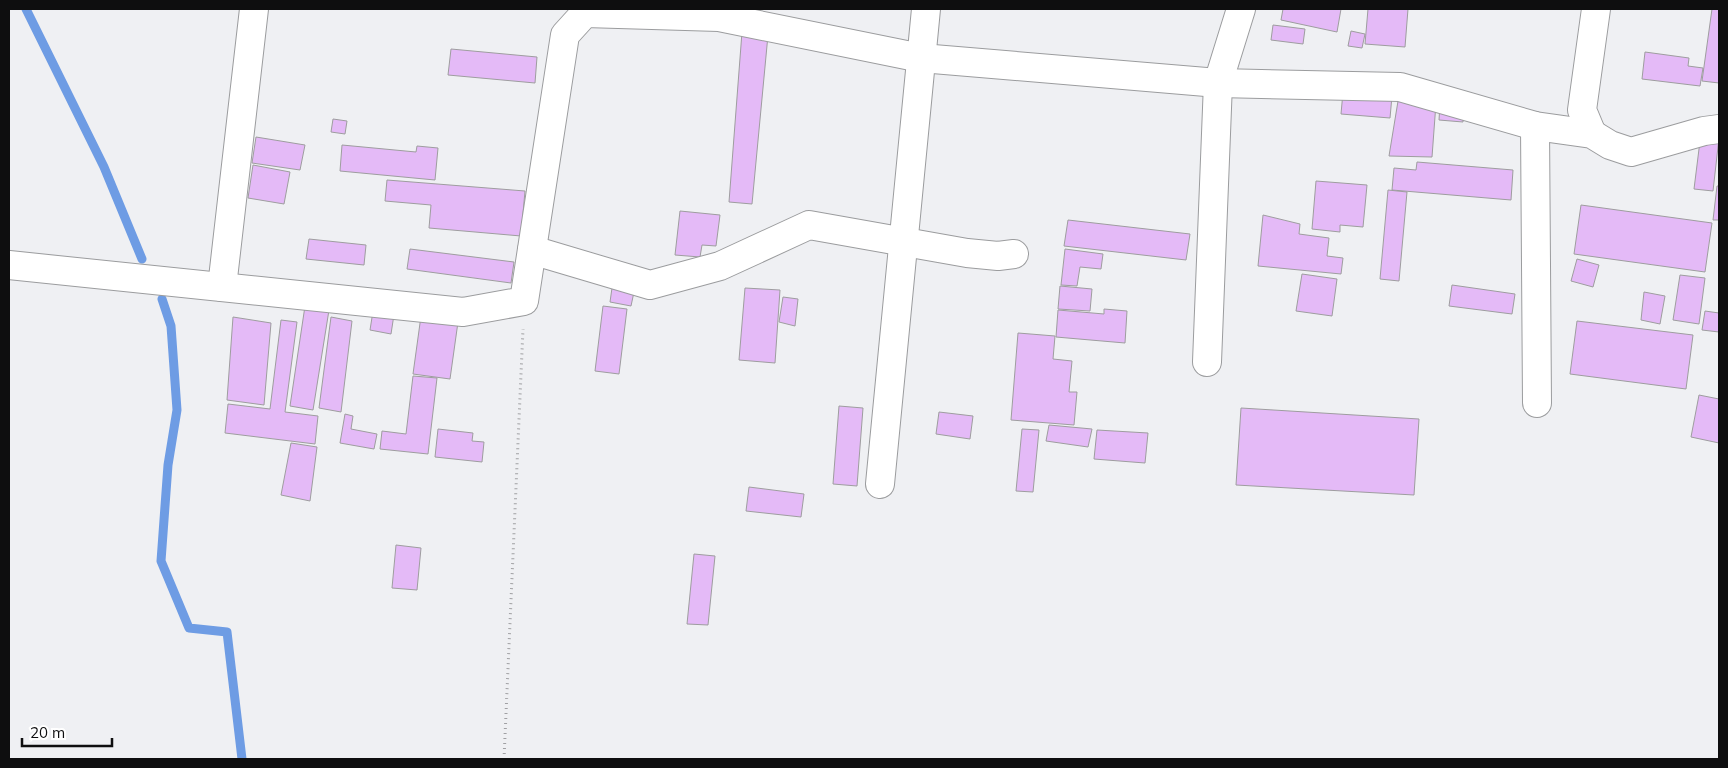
<svg xmlns="http://www.w3.org/2000/svg" width="1728" height="768" viewBox="0 0 1728 768" font-family="Mulish,sans-serif">
<rect width="100%" height="100%" fill="#eff0f3"/>
<g fill="none" stroke-linecap="round" stroke-linejoin="round">
<g stroke="#6e9ce4" stroke-width="9">
<polyline points="26,9 104,167 142,259"/>
<polyline points="162,299 171,326 177,410 168,465 161,561 189,628 227,632 242,759"/>
</g>
</g>
<g fill="#e4baf7" stroke="#9e9d9f">
<polygon points="1283,9 1341,9 1337,32 1281,20"/>
<polygon points="1368,9 1408,9 1405,47 1365,44"/>
<polygon points="1712,9 1719,9 1719,83 1702,81"/>
<polygon points="1273,25 1305,29 1303,44 1271,40"/>
<polygon points="1351,31 1365,34 1362,48 1348,46"/>
<polygon points="742,32 768,35 752,204 729,202"/>
<polygon points="451,49 537,57 535,83 448,75"/>
<polygon points="1645,52 1689,58 1688,66 1703,68 1700,86 1642,79"/>
<polygon points="1343,92 1392,96 1390,118 1341,114"/>
<polygon points="1399,95 1436,103 1432,157 1389,156"/>
<polygon points="1440,104 1464,106 1463,122 1439,120"/>
<polygon points="333,119 347,121 345,134 331,132"/>
<polygon points="1701,133 1719,138 1713,191 1694,189"/>
<polygon points="256,137 305,145 300,170 252,163"/>
<polygon points="342,145 416,152 417,146 438,148 435,180 340,171"/>
<polygon points="1417,162 1513,170 1511,200 1392,190 1394,168 1416,170"/>
<polygon points="253,165 290,172 284,204 248,198"/>
<polygon points="387,180 525,191 521,236 429,228 431,205 385,201"/>
<polygon points="1316,181 1367,185 1363,227 1340,225 1340,232 1312,229"/>
<polygon points="1717,186 1719,186 1719,220 1713,220"/>
<polygon points="1388,190 1407,192 1399,281 1380,279"/>
<polygon points="1581,205 1712,223 1705,272 1574,254"/>
<polygon points="680,211 720,215 716,246 702,245 700,257 675,255"/>
<polygon points="1263,215 1300,224 1299,234 1329,238 1327,256 1343,258 1341,274 1258,266"/>
<polygon points="1068,220 1190,234 1186,260 1064,246"/>
<polygon points="309,239 366,245 364,265 306,259"/>
<polygon points="410,249 514,262 511,283 407,269"/>
<polygon points="1065,249 1103,254 1101,269 1080,267 1077,286 1061,285"/>
<polygon points="1577,259 1599,265 1593,287 1571,281"/>
<polygon points="1302,274 1337,279 1332,316 1296,311"/>
<polygon points="1680,275 1705,278 1699,324 1673,320"/>
<polygon points="1452,285 1515,294 1512,314 1449,306"/>
<polygon points="1060,286 1092,289 1090,311 1058,309"/>
<polygon points="612,288 634,292 631,306 610,302"/>
<polygon points="745,288 780,290 775,363 739,360"/>
<polygon points="1644,292 1665,296 1660,324 1641,320"/>
<polygon points="783,297 798,299 795,326 779,322"/>
<polygon points="374,305 395,308 391,334 370,330"/>
<polygon points="305,306 329,310 313,410 290,406"/>
<polygon points="603,306 627,309 619,374 595,371"/>
<polygon points="1104,309 1127,311 1125,343 1056,337 1058,310 1104,314"/>
<polygon points="1705,311 1719,313 1719,332 1702,330"/>
<polygon points="421,316 458,322 450,379 413,374"/>
<polygon points="233,317 271,323 264,405 227,400"/>
<polygon points="331,317 352,321 341,412 319,408"/>
<polygon points="281,320 297,322 285,412 318,416 315,444 225,433 228,404 270,409"/>
<polygon points="1577,321 1693,335 1686,389 1570,374"/>
<polygon points="1018,333 1055,336 1053,359 1072,361 1069,392 1077,392 1074,425 1011,420"/>
<polygon points="413,376 437,378 428,454 380,449 382,431 406,434"/>
<polygon points="1699,395 1719,399 1719,443 1691,437"/>
<polygon points="839,406 863,408 857,486 833,484"/>
<polygon points="1241,408 1419,419 1414,495 1236,485"/>
<polygon points="939,412 973,416 970,439 936,434"/>
<polygon points="345,414 353,416 351,429 377,434 374,449 340,443"/>
<polygon points="1049,425 1092,429 1088,447 1046,441"/>
<polygon points="438,429 473,433 472,441 484,442 482,462 435,457"/>
<polygon points="1022,429 1039,430 1033,492 1016,491"/>
<polygon points="1097,430 1148,433 1145,463 1094,459"/>
<polygon points="291,443 317,447 310,501 281,495"/>
<polygon points="749,487 804,494 801,517 746,511"/>
<polygon points="396,545 421,548 417,590 392,588"/>
<polygon points="694,554 715,556 708,625 687,624"/>
</g>
<g fill="none" stroke-linecap="round" stroke-linejoin="round">
<defs>
<g id="minor">
<polyline points="1535,126 1537,403"/>
<polyline points="1592,134 1582,110 1596,9"/>
<polyline points="532,250 650,285 720,266 809,225 967,253 998,256 1014,254"/>
<polyline points="9,265 463,312 524,301 565,35 585,13 719,17 921,58 1218,83 1400,87 1535,126 1592,134 1610,145 1631,152 1704,131 1719,129"/>
<polyline points="222,287 254,9"/>
<polyline points="1207,362 1218,83 1241,9"/>
<polyline points="880,484 926,9"/>
</g>
</defs>
<use href="#minor" stroke="#9b9c9e" stroke-width="30"/>
<polyline stroke="#a0a0a3" stroke-width="3" stroke-dasharray="1 4" stroke-linecap="butt" points="504,759 523,329"/>
<use href="#minor" stroke="#fff" stroke-width="28"/>
</g>
<rect width="1728" height="768" fill="none" stroke="#0e0e0f" stroke-width="20"/>
<path d="M22 738v8h90v-8" fill="none" stroke="#0e0e0f" stroke-width="2.5"/>
<text x="30" y="738" font-size="15" fill="#0e0e0f" stroke="#ffffff" stroke-width="4" paint-order="stroke">20 m</text>
</svg>
